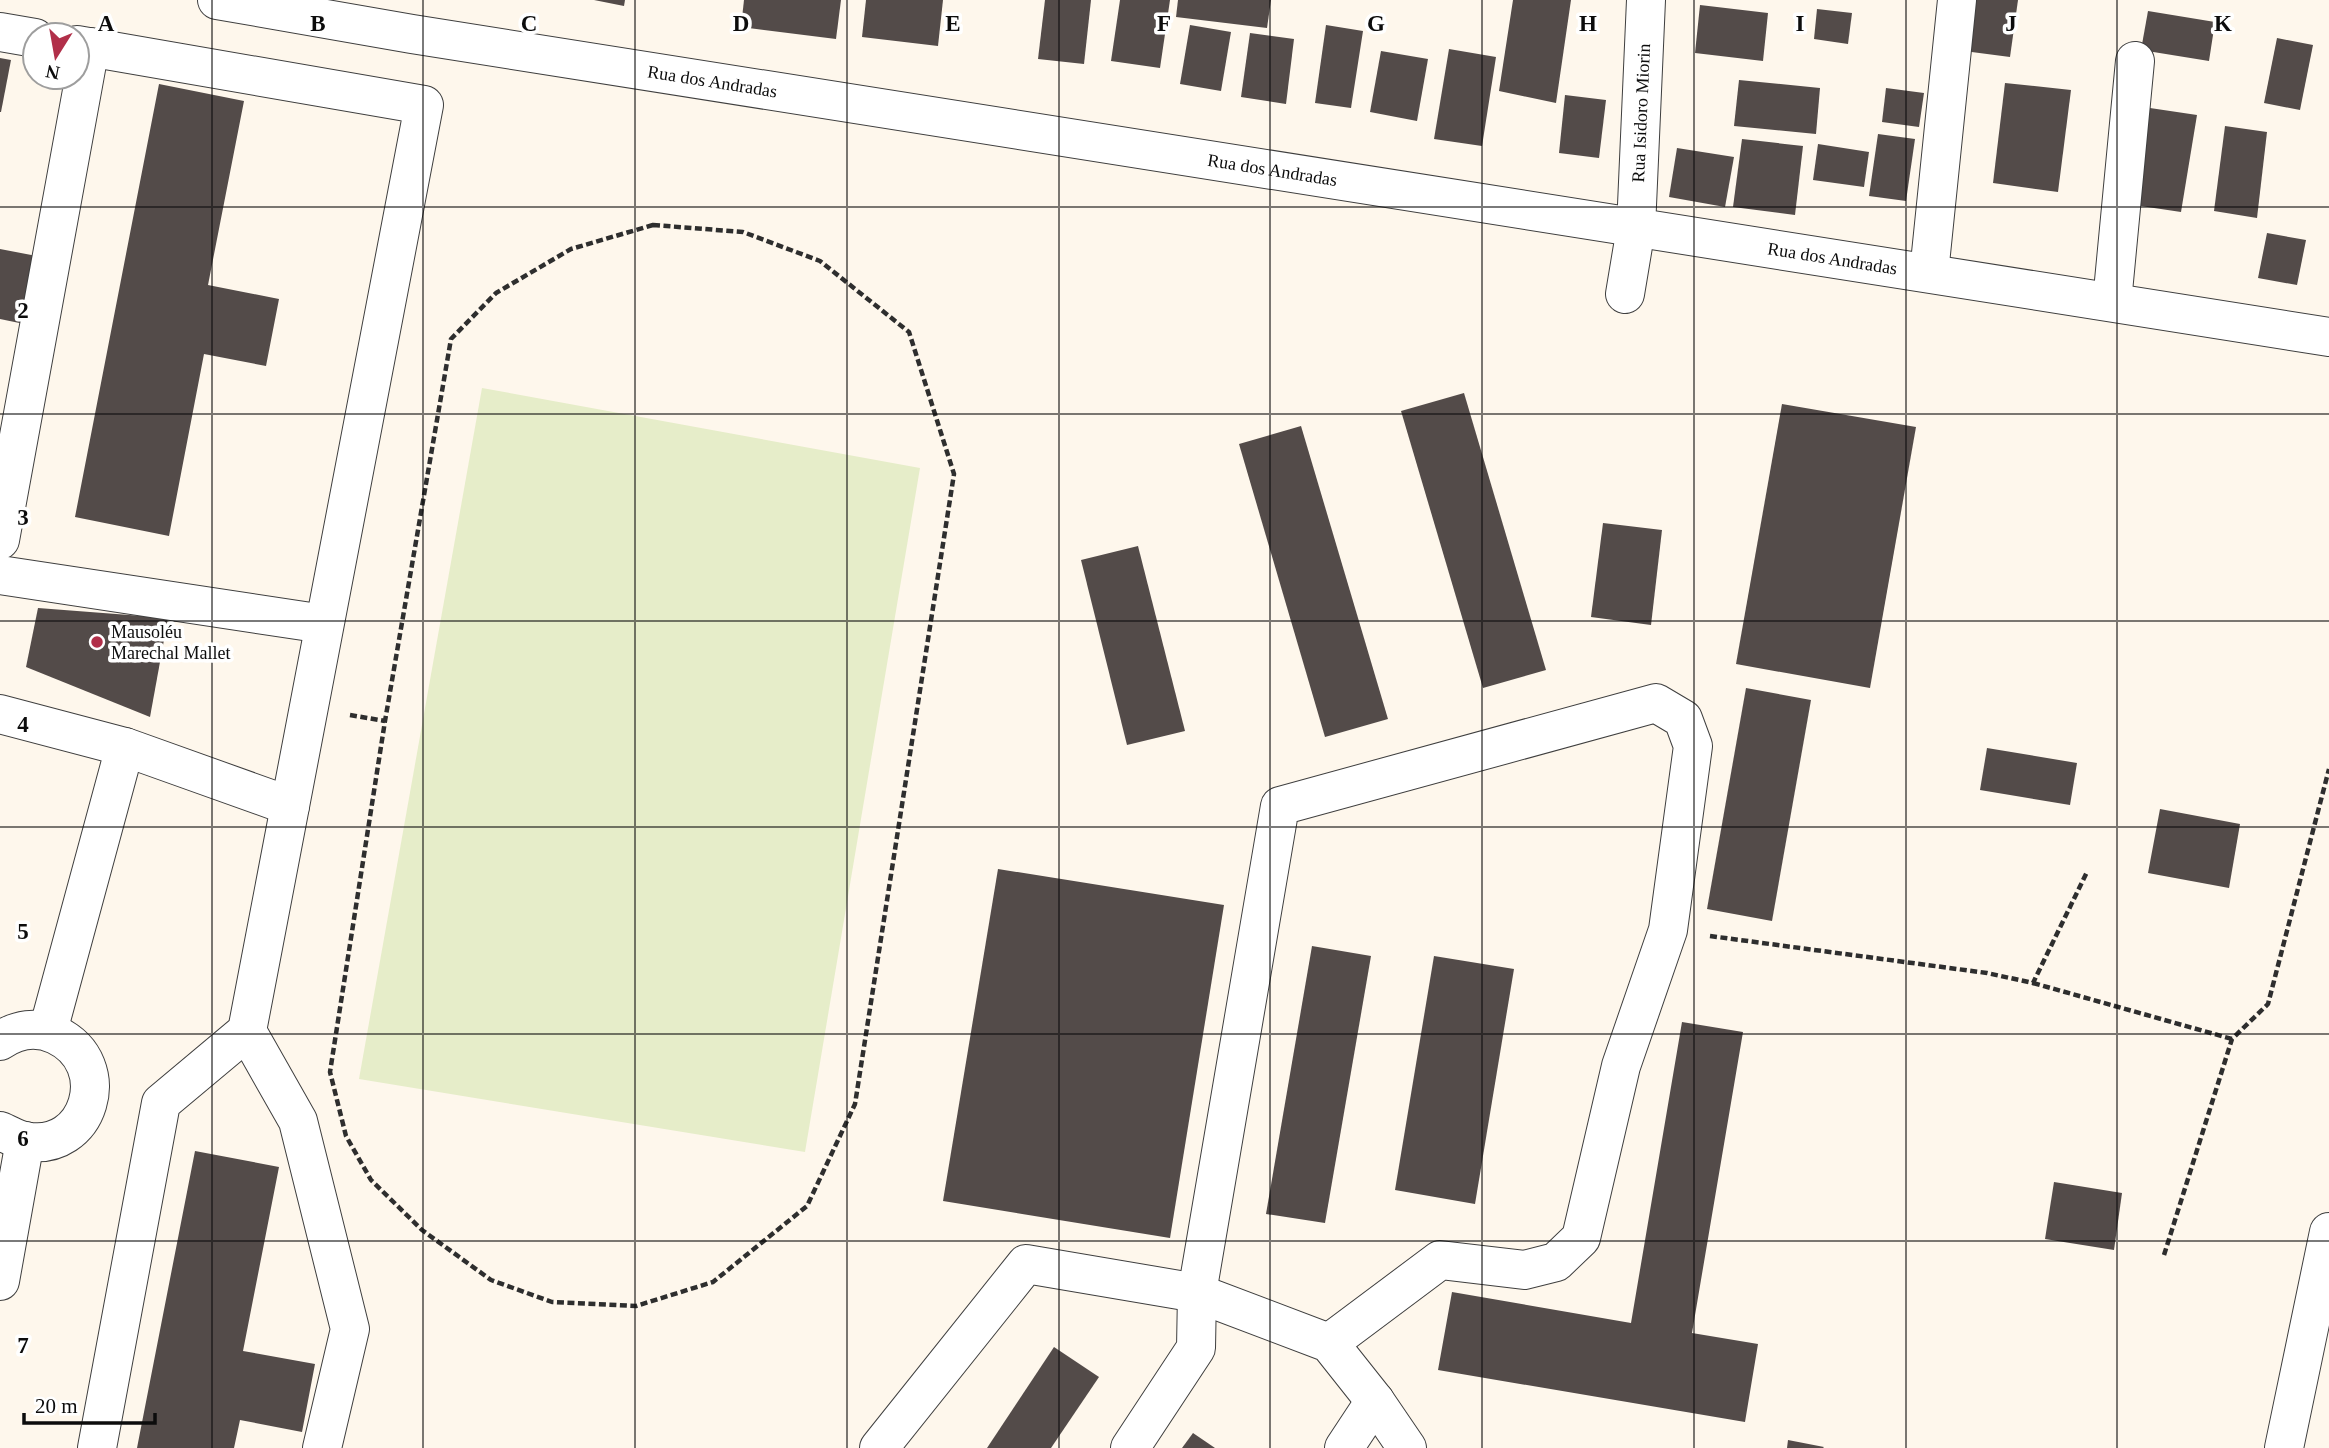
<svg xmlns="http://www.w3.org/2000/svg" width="2329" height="1448" viewBox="0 0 2329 1448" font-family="'Times New Roman',serif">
<rect width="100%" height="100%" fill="#fef7ec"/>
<polygon fill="#e6edc9" points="482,388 920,468 805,1152 359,1079"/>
<g fill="#534b49">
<polygon points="594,0 625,0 624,6"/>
<polygon points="744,0 841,0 836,39 741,27"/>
<polygon points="866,0 943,0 938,46 862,37"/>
<polygon points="1045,0 1091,0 1084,64 1038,59"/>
<polygon points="1120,0 1170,0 1160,68 1111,61"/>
<polygon points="1178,0 1271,0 1267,28 1176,17"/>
<polygon points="1513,0 1571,0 1556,103 1499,91"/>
<polygon points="1971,0 2018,0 2010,57 1964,51"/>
<polygon points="1700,5 1768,13 1763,61 1695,53"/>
<polygon points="1817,9 1852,13 1848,44 1814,39"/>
<polygon points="2148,11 2215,22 2209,61 2141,50"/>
<polygon points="1190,25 1231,32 1221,91 1180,84"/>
<polygon points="1326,25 1363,31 1351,108 1315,103"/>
<polygon points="1250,33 1294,39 1286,104 1241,97"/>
<polygon points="2277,38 2313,45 2300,110 2264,103"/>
<polygon points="1449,49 1496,57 1482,146 1434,139"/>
<polygon points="1381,51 1428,59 1417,121 1370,112"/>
<polygon points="0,58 11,60 1,112 0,112"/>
<polygon points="1739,80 1820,88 1816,134 1734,126"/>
<polygon points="2005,83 2071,90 2058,192 1993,183"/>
<polygon points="159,84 244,101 208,285 279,299 266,366 204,354 169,536 75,517"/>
<polygon points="1886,88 1924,93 1919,127 1882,122"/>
<polygon points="1565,95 1606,100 1599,158 1559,153"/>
<polygon points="2150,108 2197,115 2181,212 2134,205"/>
<polygon points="2225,126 2267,132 2257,218 2214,211"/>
<polygon points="1878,134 1915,139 1906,201 1869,196"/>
<polygon points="1742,139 1803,146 1795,215 1733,207"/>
<polygon points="1818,144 1869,152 1864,187 1813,180"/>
<polygon points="1677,148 1734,157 1725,207 1669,197"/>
<polygon points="2267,233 2306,240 2297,285 2258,278"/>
<polygon points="0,249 47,258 34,326 0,319"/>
<polygon points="1464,393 1546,670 1483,688 1401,411"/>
<polygon points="1782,404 1916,427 1870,688 1736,664"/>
<polygon points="1301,426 1388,719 1325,737 1239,444"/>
<polygon points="1603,523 1662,530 1651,625 1591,617"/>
<polygon points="1138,546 1185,731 1127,745 1081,560"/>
<polygon points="38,608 168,618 150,717 26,667"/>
<polygon points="1746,688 1811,700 1772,921 1707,909"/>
<polygon points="1987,748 2077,763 2070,805 1980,790"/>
<polygon points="2160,809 2240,824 2229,888 2148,873"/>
<polygon points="998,869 1224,905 1170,1238 943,1201"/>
<polygon points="1312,946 1371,956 1325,1223 1266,1214"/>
<polygon points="1434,956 1514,969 1475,1204 1395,1190"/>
<polygon points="1682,1022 1743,1032 1692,1333 1758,1344 1745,1422 1438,1370 1452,1292 1631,1323"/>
<polygon points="195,1151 279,1167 243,1351 315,1364 302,1432 240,1420 234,1448 137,1448"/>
<polygon points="2054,1182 2122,1193 2114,1250 2045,1239"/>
<polygon points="1054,1347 1099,1377 1051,1448 987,1448"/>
<polygon points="1193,1433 1215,1448 1182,1448"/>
<polygon points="1788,1440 1824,1447 1823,1448 1787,1448"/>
</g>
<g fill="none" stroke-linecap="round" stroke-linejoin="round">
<defs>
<g id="minor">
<path id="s1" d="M217,0l195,34 1917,303"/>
<polyline points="0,32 35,38"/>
<polyline points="77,45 424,105 247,1031 161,1103 97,1448"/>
<polyline points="1929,273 1957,0"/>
<path id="s2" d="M1625,294l11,-66 10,-228"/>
<polyline points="2112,302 2135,61"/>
<polyline points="0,540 90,47"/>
<polyline points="0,575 324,624"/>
<polyline points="0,714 125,747 290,806"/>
<polyline points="48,1031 125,747"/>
<polyline points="247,1031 298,1121 350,1329 322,1448"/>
<path d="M0,1041c17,-12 37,-15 56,-6 61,29 33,119 -31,106 -8,-1 -17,-7 -25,-10"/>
<polyline points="0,1281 25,1141"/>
<polyline points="879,1448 1026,1264 1197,1293 1329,1343 1375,1401 1407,1448"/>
<polyline points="1130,1448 1196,1348 1197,1293 1280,806 1656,703 1683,719 1693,746 1668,930 1621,1066 1581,1238 1556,1262 1524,1270 1440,1260 1329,1343"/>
<polyline points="1344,1448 1375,1401"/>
<polyline points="2284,1448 2329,1232"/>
</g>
</defs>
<use href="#minor" stroke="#3f3f3f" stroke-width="40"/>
<g stroke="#2e2e2e" stroke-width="4.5" stroke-dasharray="7 3.5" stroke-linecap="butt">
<polygon points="653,225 743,232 820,261 909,332 954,474 855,1104 807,1206 713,1282 636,1306 552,1302 491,1280 422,1230 371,1180 346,1136 330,1072 385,721 451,339 496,293 571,249"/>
<polyline points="350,715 385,721"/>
<polyline points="1710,936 1987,973 2033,983 2087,872"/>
<polyline points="2033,983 2232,1039"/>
<polyline points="2164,1255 2232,1039 2268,1004 2329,769"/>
</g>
<use href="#minor" stroke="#fff" stroke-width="38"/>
</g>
<path fill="none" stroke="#0c0c0c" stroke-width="2" stroke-opacity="0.55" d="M212,0v1448M423,0v1448M635,0v1448M847,0v1448M1059,0v1448M1270,0v1448M1482,0v1448M1694,0v1448M1906,0v1448M2117,0v1448M0,207h2329M0,414h2329M0,621h2329M0,827h2329M0,1034h2329M0,1241h2329"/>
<circle fill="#b12f49" stroke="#fff" stroke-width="2.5" cx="97" cy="642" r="7"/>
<g text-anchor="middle" stroke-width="7" stroke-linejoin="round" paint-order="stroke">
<g font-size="18" fill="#0c0c0c" stroke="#fff">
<text dy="6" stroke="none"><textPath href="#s1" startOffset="502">Rua dos Andradas</textPath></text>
<text dy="6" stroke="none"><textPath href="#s2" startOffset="182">Rua Isidoro Miorin</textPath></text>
<text dy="6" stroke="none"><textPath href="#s1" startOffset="1069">Rua dos Andradas</textPath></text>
<text dy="6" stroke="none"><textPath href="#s1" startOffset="1636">Rua dos Andradas</textPath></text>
</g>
<g font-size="18" fill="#0c0c0c" stroke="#fff" text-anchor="start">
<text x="111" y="638">Mausoléu<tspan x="111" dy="21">Marechal Mallet</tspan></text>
</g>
</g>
<g font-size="23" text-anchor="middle" font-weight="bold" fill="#0c0c0c" stroke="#fff" stroke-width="7" stroke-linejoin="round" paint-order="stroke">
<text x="106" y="31">A</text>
<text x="318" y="31">B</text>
<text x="529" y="31">C</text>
<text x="741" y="31">D</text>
<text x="953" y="31">E</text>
<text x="1164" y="31">F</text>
<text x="1376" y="31">G</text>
<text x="1588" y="31">H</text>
<text x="1800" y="31">I</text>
<text x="2011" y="31">J</text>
<text x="2223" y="31">K</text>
<text x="23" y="318">2</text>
<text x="23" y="525">3</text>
<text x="23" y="732">4</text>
<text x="23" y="939">5</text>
<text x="23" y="1146">6</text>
<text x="23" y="1353">7</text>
</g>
<g transform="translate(56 56) rotate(191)"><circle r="33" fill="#ffffff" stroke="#9e9e9e" stroke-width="2"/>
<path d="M0-5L12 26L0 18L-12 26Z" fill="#b12f49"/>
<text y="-10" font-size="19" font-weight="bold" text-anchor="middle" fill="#0c0c0c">N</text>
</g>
<path d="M24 1413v10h131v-10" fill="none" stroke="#0c0c0c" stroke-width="3.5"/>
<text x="35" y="1413" font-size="21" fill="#0c0c0c" stroke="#ffffff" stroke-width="5" paint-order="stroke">20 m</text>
</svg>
